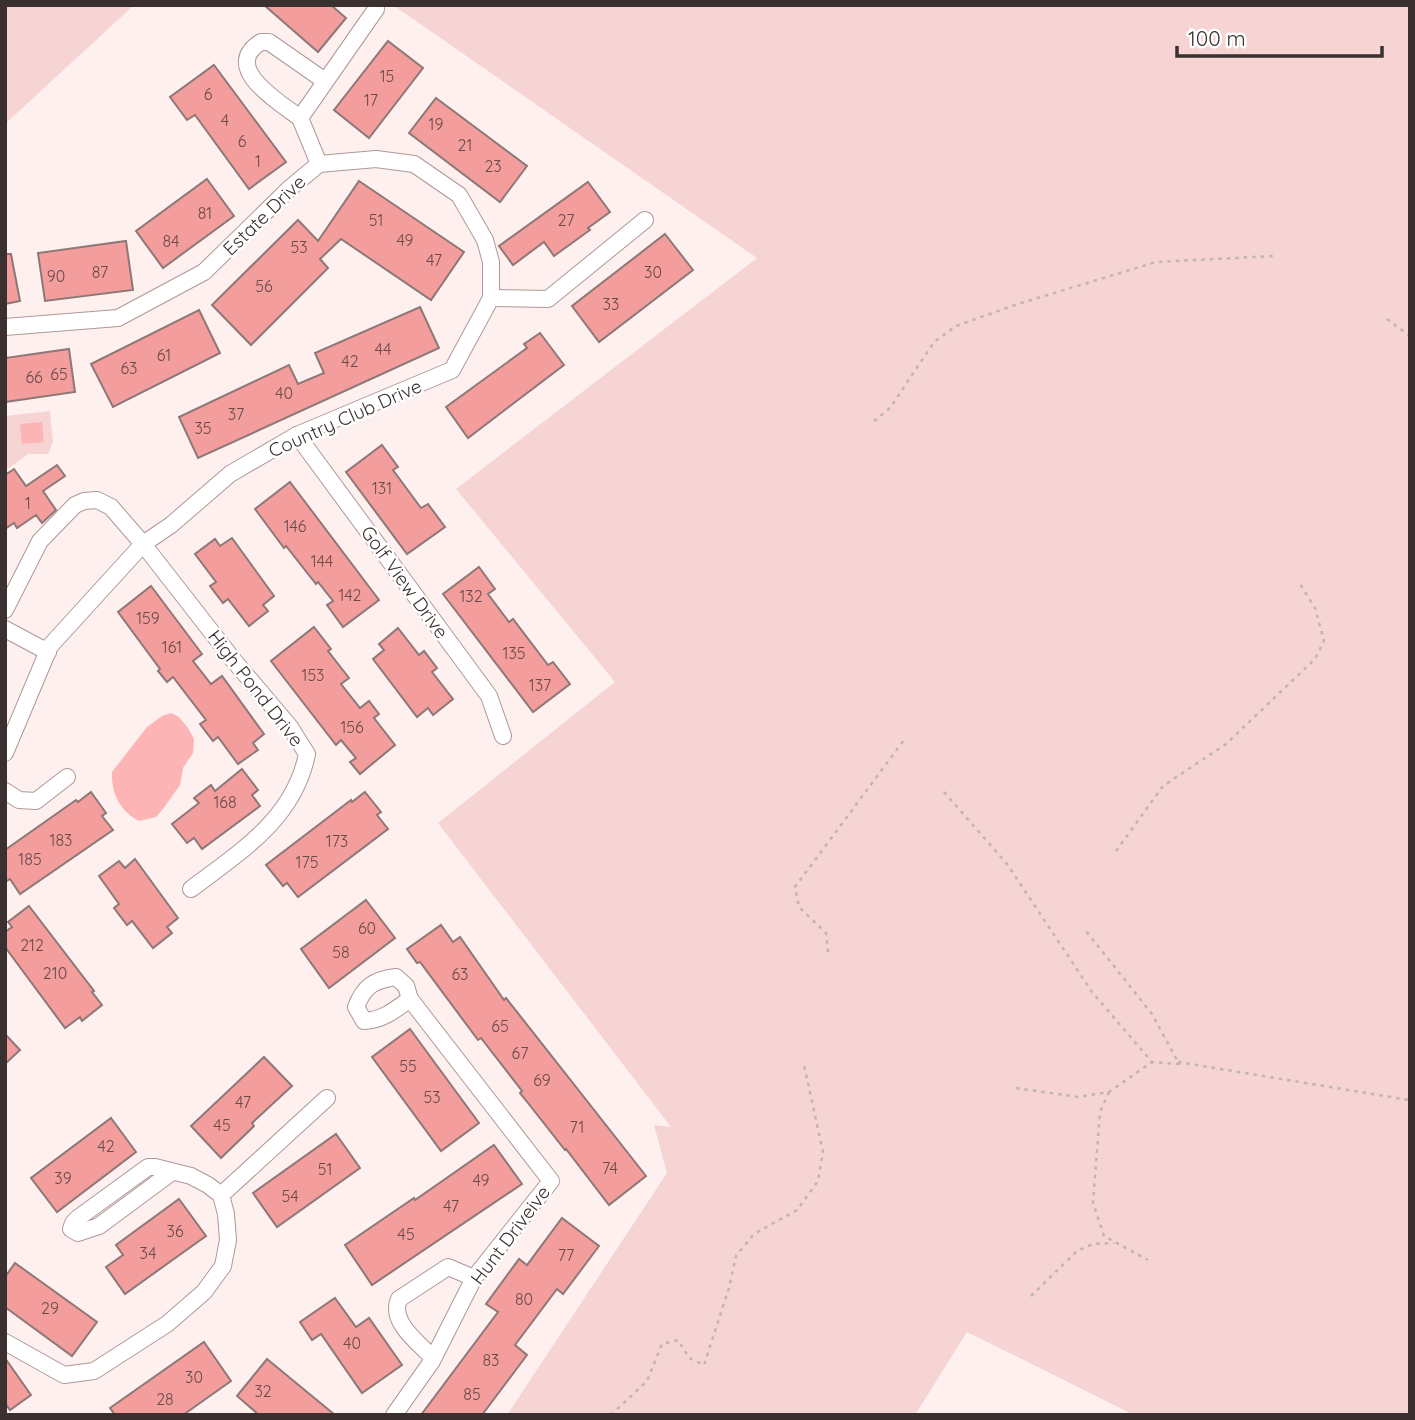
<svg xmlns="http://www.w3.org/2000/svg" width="1415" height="1420" viewBox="0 0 1415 1420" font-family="Quicksand,sans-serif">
<rect width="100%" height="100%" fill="#fef0ef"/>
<g fill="#f5d4d3">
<polygon points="5,5 134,5 5,124"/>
<polygon points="393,5 1410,5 1410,1415 1134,1415 967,1332 915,1415 507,1415 667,1173 654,1125 671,1127 438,823 615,682 456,489 757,258"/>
<polygon points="50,411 53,442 48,454 28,454 5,471 5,416"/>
</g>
<g fill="#fcb5b4">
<polygon points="42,422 44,442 22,444 20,424"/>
<path d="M171,713l8,4 9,11 6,11 -1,14 -10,15 -3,17 -17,24 -7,8 -17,4c-19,-10 -28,-28 -27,-49l35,-45 15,-11z"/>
</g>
<g fill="#f39d9c" stroke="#8d7877" stroke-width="2">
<polygon points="264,5 331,5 346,18 318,52"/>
<polygon points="388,41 423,68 369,138 334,110"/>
<polygon points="214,65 286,162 249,189 195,115 187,120 170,97"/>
<polygon points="436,98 527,166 500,202 409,133"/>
<polygon points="207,179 234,216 163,268 136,231"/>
<polygon points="359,181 464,252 431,300 341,239 320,259 328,268 251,345 212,305 298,220 318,241"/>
<polygon points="588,182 610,212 588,228 590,230 554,256 544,242 513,265 499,246"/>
<polygon points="665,234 693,270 599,342 572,306"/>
<polygon points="126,241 133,290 45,301 38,253"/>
<polygon points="5,254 11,254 20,301 5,304"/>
<polygon points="420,307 439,348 198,458 179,417 289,365 298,384 324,373 315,353"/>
<polygon points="199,310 220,353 113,407 91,364"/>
<polygon points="540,333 564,365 468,438 446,407 527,348 524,344"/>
<polygon points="69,349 75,392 5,402 5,358"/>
<polygon points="382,445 398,467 393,470 421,508 428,504 445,527 407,554 346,472"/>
<polygon points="57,465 65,476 43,491 56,510 42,523 36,515 17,528 14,523 5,529 5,475 14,469 26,486"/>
<polygon points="290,482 379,600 343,627 327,605 333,601 318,582 316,584 286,546 284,548 255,509"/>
<polygon points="232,538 274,596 263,605 268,611 249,626 228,599 223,603 210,586 216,582 195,554 215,539 220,546"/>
<polygon points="479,567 495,589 488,594 509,622 513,619 548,665 553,662 570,684 533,712 443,594"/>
<polygon points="151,586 202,654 193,661 211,684 222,676 264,734 253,743 258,750 238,764 218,737 213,741 200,724 206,720 173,677 167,682 158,671 160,669 118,612"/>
<polygon points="314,627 331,649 328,651 349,678 341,684 360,708 369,701 379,714 374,718 395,745 360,774 350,762 356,758 341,740 336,745 271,661"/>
<polygon points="398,628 419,655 424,651 437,668 432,672 453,699 433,715 428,708 417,717 373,659 384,650 379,644"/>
<polygon points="242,769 258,790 252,795 260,806 202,849 194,838 187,843 172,824 199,803 194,798 211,785 215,791"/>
<polygon points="91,792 106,813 102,816 113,830 20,894 10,879 5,882 5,850 76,800 78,802"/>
<polygon points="365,792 381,812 377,815 388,829 298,897 287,883 283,886 266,865 351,800 352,802"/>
<polygon points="135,859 178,918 167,927 172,933 153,948 132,921 127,925 114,908 119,904 99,876 119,861 125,868"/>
<polygon points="366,900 395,938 329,988 301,949"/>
<polygon points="29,906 94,991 92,992 102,1005 82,1021 80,1017 65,1028 5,947 5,932 12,927 8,922"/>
<polygon points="441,925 453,942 460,937 504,1000 506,998 646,1176 609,1205 566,1149 565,1150 528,1103 520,1093 522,1091 481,1038 478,1040 420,962 417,963 407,949"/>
<polygon points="410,1029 479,1123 441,1151 372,1057"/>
<polygon points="5,1034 20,1050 5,1064"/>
<polygon points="264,1057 292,1086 252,1123 254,1126 221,1158 191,1126"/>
<polygon points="111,1118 136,1152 57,1212 31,1178"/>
<polygon points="336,1134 360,1168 277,1227 253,1193"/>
<polygon points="494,1145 522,1184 372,1285 345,1245 414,1198 415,1200"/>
<polygon points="179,1199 206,1236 125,1294 106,1267 123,1255 116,1245"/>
<polygon points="562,1218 599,1246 563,1294 557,1289 515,1345 527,1355 482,1415 421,1415 498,1312 486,1304 519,1259 527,1265"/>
<polygon points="15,1263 97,1322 72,1356 5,1307 5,1277"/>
<polygon points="335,1298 356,1327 369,1318 402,1365 362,1393 321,1334 312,1340 300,1322"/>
<polygon points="204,1342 231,1381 183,1415 115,1415 110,1408"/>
<polygon points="5,1358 31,1395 10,1410 5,1403"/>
<polygon points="267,1359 335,1415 259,1415 237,1396"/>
</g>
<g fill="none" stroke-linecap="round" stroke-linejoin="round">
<defs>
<g id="minor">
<path d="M300,118c-21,-16 -80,-51 -39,-76h8l56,39"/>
<polyline points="319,164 300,118 376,9"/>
<polyline points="491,298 548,299 645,220"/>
<polyline points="5,327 118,318 204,272 290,188 319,164 376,159 414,164 459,195 485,240 491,262 491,298 452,370 297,435 230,474 171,525 143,544 50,646 5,753"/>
<polyline points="297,435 489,696 503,736"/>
<path d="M5,610l35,-69 35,-36 9,-4 13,-1 14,7 32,37 92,118 55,65 17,27c-13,65 -66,97 -116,135"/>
<polyline points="5,629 48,652"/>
<polyline points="5,791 19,800 36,801 67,777"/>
<polyline points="221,1195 327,1098"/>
<polyline points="5,1342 64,1375 94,1371 167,1324 204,1292 223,1266 228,1240 226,1214 221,1195 208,1185 191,1176 155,1167 148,1167 78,1218 73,1223 71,1229 78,1233 99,1226 172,1172"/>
<path d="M433,1358c-14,-15 -44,-36 -34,-59l49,-32 26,11"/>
<path d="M394,1415l38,-54 42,-83 77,-97 -141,-182 -4,-13 -10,-9c-22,3 -32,9 -40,30l8,14c19,-1 31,-11 46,-22"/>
</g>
</defs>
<use href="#minor" stroke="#ae9897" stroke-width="18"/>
<g stroke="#c1b4b3" stroke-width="2.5" stroke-dasharray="3.5 5" stroke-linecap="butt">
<polyline points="1387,319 1410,336"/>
<polyline points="874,421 890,408 934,342 956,326 1018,304 1156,262 1273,256"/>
<polyline points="944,792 1007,864 1092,992 1152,1062 1179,1064 1152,1014 1086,931"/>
<polyline points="1116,851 1163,786 1226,744 1315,659 1324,641 1315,608 1300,584"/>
<polyline points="828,952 826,933 799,907 795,887 904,740"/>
<polyline points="1178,1062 1409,1100"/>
<polyline points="1016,1088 1078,1097 1109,1092 1152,1062"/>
<polyline points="1109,1092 1100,1112 1093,1203 1104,1236 1148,1260"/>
<polyline points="1031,1296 1077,1251 1093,1244 1114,1243"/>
<polyline points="611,1415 647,1381 662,1344 678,1340 689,1358 704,1365 729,1288 736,1256 754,1234 797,1210 818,1181 823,1152 804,1065"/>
</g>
<use href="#minor" stroke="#fff" stroke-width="16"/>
</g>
<g text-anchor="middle" stroke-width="5" stroke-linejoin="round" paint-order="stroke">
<g font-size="16" fill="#684b4a">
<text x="387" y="82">15</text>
<text x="208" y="100">6</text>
<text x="371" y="106">17</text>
<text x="225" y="126">4</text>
<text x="436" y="130">19</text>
<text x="242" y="147">6</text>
<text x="465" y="151">21</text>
<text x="258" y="167">1</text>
<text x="493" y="172">23</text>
<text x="205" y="219">81</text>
<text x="376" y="226">51</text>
<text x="566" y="226">27</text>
<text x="405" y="246">49</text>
<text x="171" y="247">84</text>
<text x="299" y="253">53</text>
<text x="434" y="266">47</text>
<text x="100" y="278">87</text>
<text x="653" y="278">30</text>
<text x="56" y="282">90</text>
<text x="264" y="292">56</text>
<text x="611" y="310">33</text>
<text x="383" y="355">44</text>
<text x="164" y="361">61</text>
<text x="350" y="367">42</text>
<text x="129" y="374">63</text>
<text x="59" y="380">65</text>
<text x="34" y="383">66</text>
<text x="284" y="399">40</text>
<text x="236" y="420">37</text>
<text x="203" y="434">35</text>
<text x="382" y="494">131</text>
<text x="28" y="509">1</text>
<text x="295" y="532">146</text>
<text x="322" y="567">144</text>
<text x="350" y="601">142</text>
<text x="471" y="602">132</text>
<text x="148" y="624">159</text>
<text x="172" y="653">161</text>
<text x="514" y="659">135</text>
<text x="313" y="681">153</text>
<text x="540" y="691">137</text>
<text x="352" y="733">156</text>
<text x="225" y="808">168</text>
<text x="61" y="846">183</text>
<text x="337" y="847">173</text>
<text x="30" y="865">185</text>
<text x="307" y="868">175</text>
<text x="367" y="934">60</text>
<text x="32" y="951">212</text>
<text x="341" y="958">58</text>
<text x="55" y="979">210</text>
<text x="460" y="980">63</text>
<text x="500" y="1032">65</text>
<text x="520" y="1059">67</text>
<text x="408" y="1072">55</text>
<text x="542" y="1086">69</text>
<text x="432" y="1103">53</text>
<text x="243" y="1108">47</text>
<text x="222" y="1131">45</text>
<text x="577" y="1133">71</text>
<text x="106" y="1152">42</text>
<text x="610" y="1174">74</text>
<text x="325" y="1175">51</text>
<text x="63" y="1184">39</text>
<text x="481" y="1186">49</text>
<text x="290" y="1202">54</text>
<text x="451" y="1212">47</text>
<text x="175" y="1237">36</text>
<text x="406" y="1240">45</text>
<text x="148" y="1259">34</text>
<text x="566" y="1261">77</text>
<text x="524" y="1305">80</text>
<text x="50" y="1314">29</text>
<text x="352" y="1349">40</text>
<text x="491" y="1366">83</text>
<text x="194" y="1383">30</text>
<text x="263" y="1397">32</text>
<text x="472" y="1400">85</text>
<text x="165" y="1405">28</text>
</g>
<g font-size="19" fill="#39302f" stroke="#fff">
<text transform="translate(264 215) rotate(-44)" y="7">Estate Drive</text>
<text transform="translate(345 418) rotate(-24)" y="7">Country Club Drive</text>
<text transform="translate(405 582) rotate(54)" y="7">Golf View Drive</text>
<text transform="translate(256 688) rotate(52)" y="7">High Pond Drive</text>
<text transform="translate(510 1235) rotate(-53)" y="7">Hunt Driveive</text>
</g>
</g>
<rect width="1415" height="1420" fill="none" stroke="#39302f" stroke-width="14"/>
<path d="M1177 46v10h205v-10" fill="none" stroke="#39302f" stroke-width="3.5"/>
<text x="1188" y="46" font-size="21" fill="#39302f" stroke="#ffffff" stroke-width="5" paint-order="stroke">100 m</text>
</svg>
